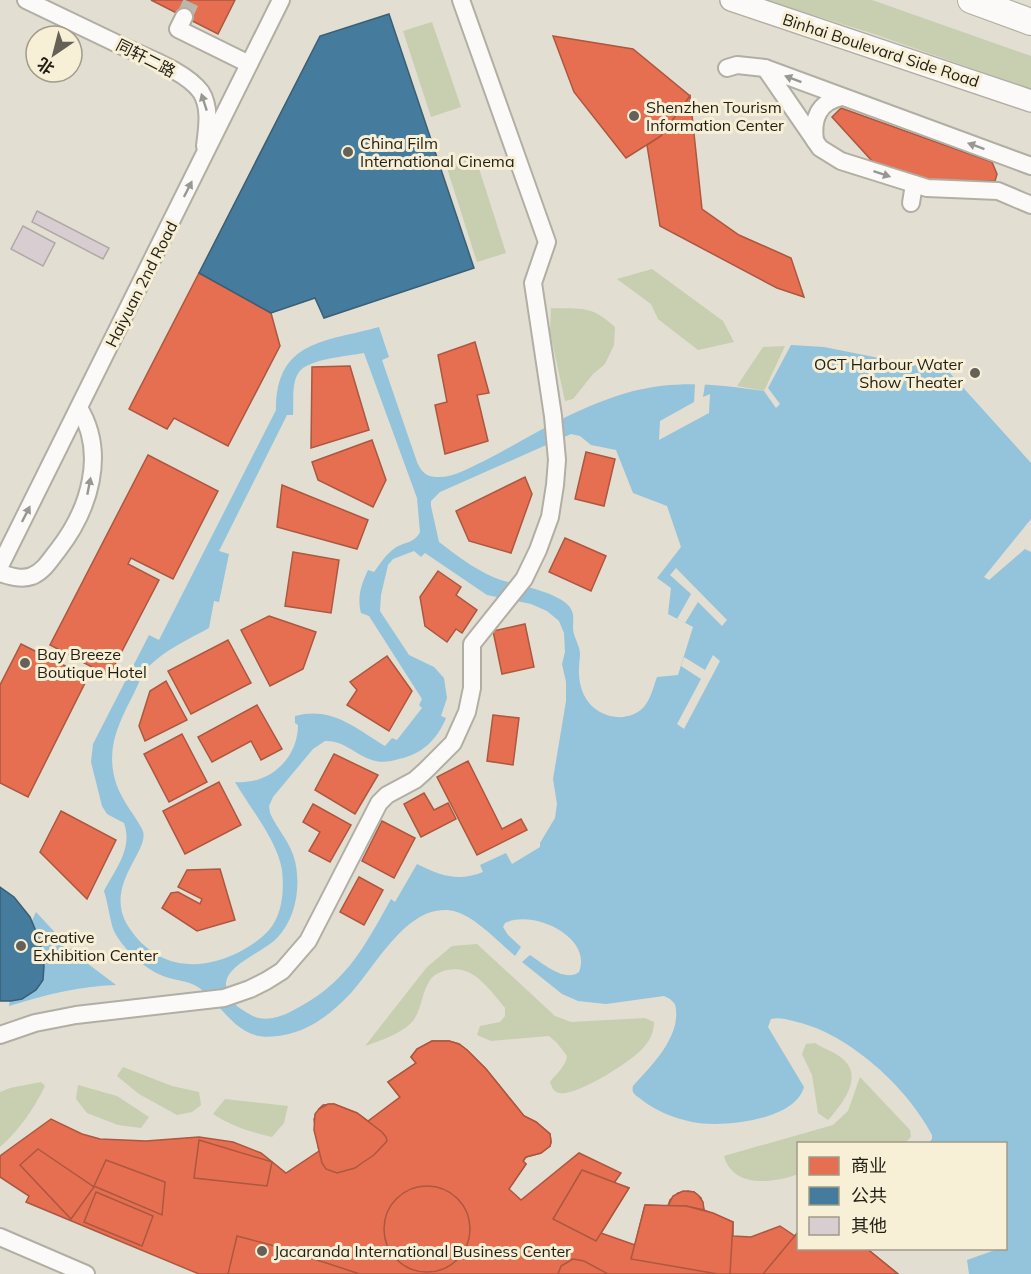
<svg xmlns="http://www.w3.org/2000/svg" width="1031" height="1274" viewBox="0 0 1031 1274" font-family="Mulish,'Noto Sans SC',sans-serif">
<rect width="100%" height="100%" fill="#e2ded1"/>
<g fill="#c8ceb0">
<polygon points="766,0 872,0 1031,56 1031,89 874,34"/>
<polygon points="432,22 461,107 431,117 403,31"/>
<polygon points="475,156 506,253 477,262 446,165"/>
<polygon points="652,269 723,321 734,342 698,350 658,319 651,304 617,279"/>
<path d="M551,308c31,1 40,-3 64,19l-1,18 -9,19 -12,10 -20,25 -8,2 -15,-69z"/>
<polygon points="785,346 764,391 737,386 763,347"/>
<path d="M477,944l78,72 16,6 74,-4 9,4c0,10 -4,18 -10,25 -11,14 -69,50 -85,46 -6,-2 -7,-6 -9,-11 6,-8 16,-16 17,-26l-10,-13 -8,-7 -58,5 -14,-6 3,-9 20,-4 5,-6v-8c-9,-11 -21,-27 -33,-34 -12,-8 -33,-6 -42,6 -9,13 -8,32 -19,43 -11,11 -31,18 -46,23l62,-79 25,-21z"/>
<path d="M815,1043c9,6 23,10 30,18 18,18 -5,46 -17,59l-10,-7 -6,-38 -10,-21 4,-10z"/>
<polygon points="123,1067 172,1086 199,1092 201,1105 192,1112 177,1115 139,1094 117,1076"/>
<path d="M860,1077l50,53 1,7 -6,6 -107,1v30c-24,9 -65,15 -74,-18l109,-31 15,-14z"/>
<path d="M41,1082l4,4c-12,24 -25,43 -45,61v-55l10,-4z"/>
<polygon points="78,1085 117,1096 149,1117 141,1128 118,1125 87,1113 76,1099"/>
<path d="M225,1099l63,7 -4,17 -12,14c-22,-5 -40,-11 -59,-23z"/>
</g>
<g fill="#94c3dc" fill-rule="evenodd">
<path d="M379,327l10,30 -7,3 35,102c4,9 9,15 20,15 16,1 32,-9 47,-16 28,-14 56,-32 84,-45 21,-10 43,-19 65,-25 45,-11 85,-7 131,0l12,17 4,-4 -12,-16 23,-43 33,2 125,25 82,91v56l-47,58 5,3 36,-31 6,3v722h-62l-2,-14 31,-11 8,-1v-104l-77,-1 3,-4v-4c-24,-47 -83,-101 -135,-113 -8,-2 -18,-5 -26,-3l-3,8 36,60c-9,34 -83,41 -112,35 -18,-4 -36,-11 -50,-22 -6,-5 -11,-6 -9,-14 19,-21 50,-51 42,-82l-5,-5 -6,-3 -58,8 -28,-3 -16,-7 -40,-32 8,-7c12,8 35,28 49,17 14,-35 -46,-63 -74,-49l-2,4 5,8 13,12 -6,9c-15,-13 -39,-38 -58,-44 -47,-14 -80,53 -106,81 -19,20 -40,37 -67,42 -11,2 -22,3 -32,-1 -22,-8 -35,-34 -54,-47 -11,-7 -23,-6 -35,-11 -18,-7 -41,-28 -49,-45 -4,-10 -6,-28 -10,-40 12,-23 29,-43 20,-68l-17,-9 -5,-8 -11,-44 2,-18 56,-109 10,5 117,-230c0,-70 49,-68 103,-83zM364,353l53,145 3,34c-5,11 -16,10 -25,16 -9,6 -15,16 -21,24l-6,-2c-7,15 -11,27 -7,43l8,3 53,83 -3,6 3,3 -25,32 -5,-2 -7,8c-30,-18 -53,-40 -90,-30v7l3,2c0,34 -29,60 -63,57 15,26 42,58 47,88 2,17 1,38 -8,53 -7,12 -19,20 -31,27 -42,23 -87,20 -115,-24 -26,-42 25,-77 14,-97 -8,-15 -19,-27 -25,-43 -13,-37 2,-63 18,-95 4,-8 7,-18 13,-24 17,-17 41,-28 61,-39l5,-27 5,1 10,-48 -10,-3 68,-136h6c1,-13 -2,-32 6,-43 9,-13 49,-16 65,-19zM571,434l9,2 11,9 25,5 17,43 34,13 14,41 -24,31 14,10 -3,26 25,13 -15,48 -21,2c-5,14 -8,31 -23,37 -9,4 -18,4 -27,1 -21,-7 -29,-27 -28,-47 0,-5 1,-10 1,-14 0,-9 -7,-17 -7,-26 0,-9 2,-14 -4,-22 -16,-17 -55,-20 -76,-29 -20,-9 -37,-22 -54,-35l-8,-36v-5l9,-9zM414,551l7,6 4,-4 62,42 44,9 16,7 12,10 5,12 1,19 -3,12 4,18v19l-13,78 4,25 -2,14 -15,25v4l-28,17 -6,-11 -26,12 3,7c-25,10 -42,4 -66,-8l-22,38 -4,-3c-29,52 -46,86 -101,113 -12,6 -27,10 -39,3 -13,-7 -23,-14 -25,-30 -1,-20 38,-33 51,-47 19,-20 24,-51 18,-77 -4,-18 -18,-32 -25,-48l-1,-7 4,-9 40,-48 12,-8c20,-1 32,16 51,20 7,2 16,0 23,-2 23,-5 38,-19 47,-41l-5,-2 6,-18 -3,-20 -10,-11 -25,-12 -29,-44 1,-16 7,-30 5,-6z"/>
<path d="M36,912l39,42 41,31c-37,1 -71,10 -107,21 4,-31 13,-66 27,-94z"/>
</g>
<g fill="#e2ded1">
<polygon points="695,384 705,384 703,397 710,394 709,413 659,440 660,421 694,402"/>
<polygon points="676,568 727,620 722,626 698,602 685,623 677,619 691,594 670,575"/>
<polygon points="713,655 720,661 684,729 677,724 701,679 681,666 684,657 705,670"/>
</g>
<g fill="#e76f51" stroke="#ac573f" stroke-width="1.5">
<polygon points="151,0 235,0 218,34"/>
<polygon points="553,36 633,49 690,96 661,136 626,158 574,92"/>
<polygon points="690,96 702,209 739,235 791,258 804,297 777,288 660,226 647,145 661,136"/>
<polygon points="841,108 992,162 997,174 995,181 925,180 873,162 832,117"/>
<polygon points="199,273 271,313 280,346 228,446 174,418 167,429 129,409"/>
<polygon points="475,342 489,393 477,395 488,441 445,454 435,405 447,402 438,355"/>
<polygon points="350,366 369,430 311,448 312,367"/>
<polygon points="372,440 386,480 373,507 318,480 312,462"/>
<polygon points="586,452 615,459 604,506 575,499"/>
<polygon points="148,455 218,491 173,579 131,558 128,564 159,580 109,676 50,645"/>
<polygon points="525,477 532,494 511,553 469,541 456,511"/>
<polygon points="282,485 368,520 357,549 277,527"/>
<polygon points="565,538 606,556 591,591 549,572"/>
<polygon points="293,552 339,560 331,613 285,606"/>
<polygon points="438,571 461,587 456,595 477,610 462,633 456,629 447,642 425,626 420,597"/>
<polygon points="269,616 316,632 303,669 270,686 241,630"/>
<polygon points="525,624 534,667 502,674 493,631"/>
<polygon points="228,640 251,683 191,714 168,671"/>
<polygon points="21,644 88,677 28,797 0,783 0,685"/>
<polygon points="387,656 412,691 389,731 347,705 357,690 350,682"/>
<polygon points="166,681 187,720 145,741 139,726 150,691"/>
<polygon points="257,705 282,749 261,760 251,741 212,762 198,737"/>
<polygon points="493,715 519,718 513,765 487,761"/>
<polygon points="182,734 207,782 169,802 144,754"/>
<polygon points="334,754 378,775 355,814 315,790"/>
<polygon points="468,761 502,829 521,819 527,830 477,855 437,777"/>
<polygon points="219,782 241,825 185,854 163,811"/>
<polygon points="424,793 434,810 448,803 456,819 421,837 404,804"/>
<polygon points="313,804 351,825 330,862 309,851 320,832 303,822"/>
<polygon points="61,811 116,840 87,899 40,852"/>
<polygon points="382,821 415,838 394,878 362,861"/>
<polygon points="220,869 235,920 197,931 162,908 171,893 178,892 200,904 202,899 178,887 187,870"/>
<polygon points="359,877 383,890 364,925 340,912"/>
<polygon points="432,1041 449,1041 459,1044 467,1050 486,1069 524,1116 536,1122 550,1134 551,1142 550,1146 541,1153 526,1157 523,1161 526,1164 512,1184 459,1134 464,1131 440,1101 417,1119 388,1082 416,1063 411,1057 417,1049"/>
<polygon points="432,1041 449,1041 459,1044 467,1050 486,1069 524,1116 536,1122 550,1134 551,1142 550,1146 541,1153 526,1157 523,1161 526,1164 509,1189 521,1200 579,1153 621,1173 614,1183 629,1188 601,1233 635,1245 645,1205 668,1206 670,1200 678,1193 688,1191 694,1192 701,1198 704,1210 733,1222 733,1236 751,1237 780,1226 795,1236 798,1232 798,1248 866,1248 898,1274 199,1274 26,1202 29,1196 0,1177 0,1156 51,1119 82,1134 100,1139 146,1141 199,1137 233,1142 261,1153 286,1173 319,1151 314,1119 319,1109 323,1105 334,1104 357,1113 368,1121 400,1097 388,1082 416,1063 411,1057 417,1049"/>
<polygon points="328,1104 334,1104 357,1113 382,1132 386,1137 387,1141 374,1155 362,1163 355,1168 337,1173 326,1169 322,1163 314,1130 315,1114 319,1109"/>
<polygon points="199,1140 272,1162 267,1186 194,1178"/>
<polygon points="38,1149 94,1187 71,1219 20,1165"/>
<polygon points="106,1160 165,1182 162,1215 94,1186"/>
<polygon points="582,1170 629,1188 596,1241 553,1219"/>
<circle cx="427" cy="1229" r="43"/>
<polygon points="683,1191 694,1192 698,1195 703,1202 704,1210 686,1206 668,1206 673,1196"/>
<polygon points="96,1192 153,1216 142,1246 84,1222"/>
<polygon points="645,1205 686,1206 713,1213 733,1222 730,1274 718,1274 631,1259"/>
<polygon points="798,1232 798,1248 866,1248 898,1274 763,1274"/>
<polygon points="237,1236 271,1245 360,1274 228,1274"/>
<polygon points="573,1259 584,1261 608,1274 558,1274 561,1266"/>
</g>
<g fill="#457b9d" stroke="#3a5f74" stroke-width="1.5">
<polygon points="389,14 474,268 324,318 315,298 271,313 199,273 320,36"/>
<polygon points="0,887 14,897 30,917 40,941 44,966 43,980 36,990 22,999 11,1001 0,1001"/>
</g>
<g fill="#d8ced2" stroke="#aea9a7" stroke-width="1.5">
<polygon points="37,211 109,248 103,259 32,222"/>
<polygon points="23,226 55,243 43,266 11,249"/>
</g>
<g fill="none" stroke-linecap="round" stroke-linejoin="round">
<polyline stroke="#bbb8ab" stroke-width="16" stroke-dasharray="16 8" stroke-linecap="butt" points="184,17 192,0"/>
<defs>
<g id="minor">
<path d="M26,0c32,15 64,31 96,46 23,11 64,25 79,46 10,16 6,37 4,54"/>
<polyline points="184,17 178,29 249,64"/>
<polyline points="727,68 737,65 765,68"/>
<path d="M815,141c-3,-22 3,-39 27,-44"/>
<polyline points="1031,166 765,68 820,148 841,161 927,188 998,191 1031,205"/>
<polyline points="911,203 914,184"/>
<polyline points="0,566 281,0"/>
<path d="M0,573c10,3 21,7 32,3 12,-5 18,-16 26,-26 31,-40 49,-96 21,-142"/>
<polyline points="0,1035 35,1023 76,1015 224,998 250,989 266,981 282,971 308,941 379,803 387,795 415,780 425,771 453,743 467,712 472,688 472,644 524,579 538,550 550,517 555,485 557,460 553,416 533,283 547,242 461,0"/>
<polyline points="0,1237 86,1274"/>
</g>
<polyline id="major" points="731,0 1031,101"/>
<polyline id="highway" points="971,0 1031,22"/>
</defs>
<use href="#minor" stroke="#b1aea4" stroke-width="20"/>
<use href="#major" stroke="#b1aea4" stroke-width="24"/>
<use href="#highway" stroke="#b1aea4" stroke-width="28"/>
<use href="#minor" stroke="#fbfaf8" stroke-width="16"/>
<use href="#major" stroke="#fbfaf8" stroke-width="21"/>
<use href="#highway" stroke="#fbfaf8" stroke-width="26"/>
</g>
<defs><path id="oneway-solid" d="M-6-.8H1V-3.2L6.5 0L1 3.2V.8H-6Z" transform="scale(1.5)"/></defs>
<g fill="#999792">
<use href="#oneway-solid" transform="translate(793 79) rotate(-159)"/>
<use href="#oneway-solid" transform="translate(204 102) rotate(-108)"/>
<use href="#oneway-solid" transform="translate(976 146) rotate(-160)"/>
<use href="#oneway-solid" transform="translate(882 174) rotate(18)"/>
<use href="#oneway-solid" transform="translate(188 189) rotate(-63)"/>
<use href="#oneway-solid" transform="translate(89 486) rotate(-79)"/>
<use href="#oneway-solid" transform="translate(26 514) rotate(-63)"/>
</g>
<g fill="#656157" stroke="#f7efd6" stroke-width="2">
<circle cx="634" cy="116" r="6"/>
<circle cx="348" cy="152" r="6"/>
<circle cx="975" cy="373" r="6"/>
<circle cx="25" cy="663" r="6"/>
<circle cx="21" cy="946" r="6"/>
<circle cx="262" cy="1251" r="6"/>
</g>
<g text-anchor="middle" stroke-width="6" stroke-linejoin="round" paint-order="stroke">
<g font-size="16" fill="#211e15" stroke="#f7efd6">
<text transform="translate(881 50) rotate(18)" y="6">Binhai Boulevard Side Road</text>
<text transform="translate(146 58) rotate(27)" y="6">同轩二路</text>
<text transform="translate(141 284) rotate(-63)" y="6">Haiyuan 2nd Road</text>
</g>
<g font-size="16" fill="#211e15" stroke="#f7efd6" text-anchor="start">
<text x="646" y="113">Shenzhen Tourism<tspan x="646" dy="18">Information Center</tspan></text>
<text x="360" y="149">China Film<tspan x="360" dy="18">International Cinema</tspan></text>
<text x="963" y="370" text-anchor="end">OCT Harbour Water<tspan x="963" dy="18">Show Theater</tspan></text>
<text x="37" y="660">Bay Breeze<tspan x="37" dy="18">Boutique Hotel</tspan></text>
<text x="33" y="943">Creative<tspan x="33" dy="18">Exhibition Center</tspan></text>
<text x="274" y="1257">Jacaranda International Business Center</text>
</g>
</g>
<rect x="797" y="1142" width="210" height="108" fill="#f7efd6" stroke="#a19b89" stroke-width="1.5"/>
<rect x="809" y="1157" width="30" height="18" fill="#e76f51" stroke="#a19b89" stroke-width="1.5"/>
<text x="851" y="1172" font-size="18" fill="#211e15">商业</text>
<rect x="809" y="1187" width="30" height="18" fill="#457b9d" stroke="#a19b89" stroke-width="1.5"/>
<text x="851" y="1202" font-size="18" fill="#211e15">公共</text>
<rect x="809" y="1217" width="30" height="18" fill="#d8ced2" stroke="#a19b89" stroke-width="1.5"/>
<text x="851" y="1232" font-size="18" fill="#211e15">其他</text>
<g transform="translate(54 54) rotate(215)"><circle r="28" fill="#f7efd6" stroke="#a19b89" stroke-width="1.5"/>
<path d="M0-4.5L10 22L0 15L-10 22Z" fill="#656157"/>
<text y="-9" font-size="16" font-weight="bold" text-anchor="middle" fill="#211e15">北</text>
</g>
</svg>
